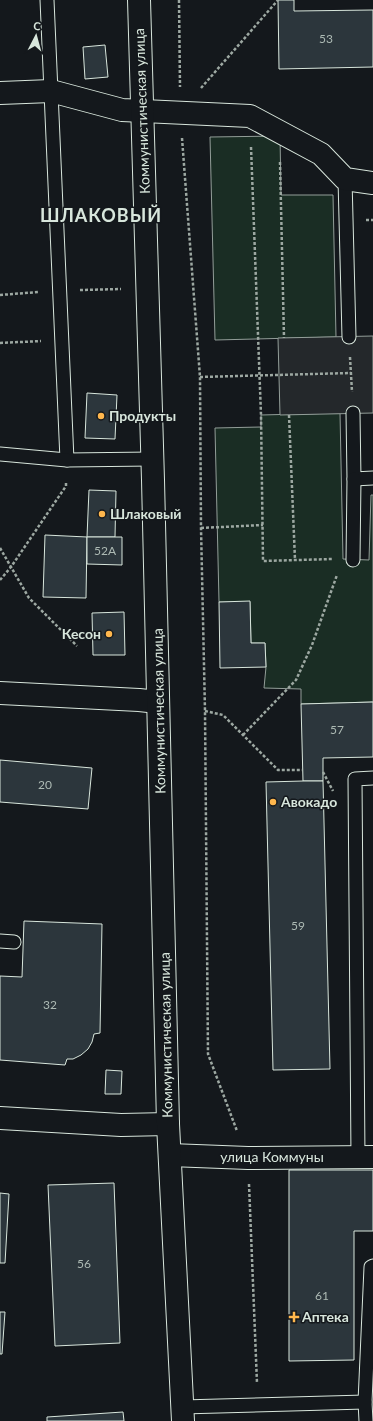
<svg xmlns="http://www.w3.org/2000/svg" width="373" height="1421" viewBox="0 0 373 1421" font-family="Lato,sans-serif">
<rect width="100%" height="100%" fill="#14181c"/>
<g fill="#1a2d24" stroke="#939e99">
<polygon points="280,136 281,195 333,195 336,337 215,340 210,137"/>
<polygon points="340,413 343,559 369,560 371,495 373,495 373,702 301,704 301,689 264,688 266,667 265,643 251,643 250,602 219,602 215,428 261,427 261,415"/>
</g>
<polygon fill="#24282b" stroke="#939e99" points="373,336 373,413 280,415 278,338"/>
<g fill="#2c363c" stroke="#d8e6dc">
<polygon points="278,0 294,0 294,11 373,10 373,67 279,69"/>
<polygon points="105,45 108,77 85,79 83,47"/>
<polygon points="87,393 117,395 115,439 85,438"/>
<polygon points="89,490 116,491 115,537 87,537"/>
<polygon points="45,535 87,537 86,598 43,597"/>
<polygon points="87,537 122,537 122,565 87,564"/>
<polygon points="250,601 251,643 265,643 266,667 220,668 219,602"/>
<polygon points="124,612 125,655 93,655 92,613"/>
<polygon points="373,702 373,757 323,758 323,781 303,781 301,704"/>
<polygon points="0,760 92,768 88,809 0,802"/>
<polygon points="303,781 323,781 330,1069 273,1070 266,782"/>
<polygon points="24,921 102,924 100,1033 94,1034 92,1042 88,1049 81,1055 73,1059 67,1059 65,1065 0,1060 0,976 22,977"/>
<polygon points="106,1070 122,1071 121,1094 105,1094"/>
<polygon points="289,1170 373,1170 373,1231 354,1231 354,1360 289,1361"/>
<polygon points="114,1183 120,1343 55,1346 48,1185"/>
<polygon points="0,1193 9,1194 5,1263 0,1263"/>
<polygon points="0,1312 5,1312 2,1354 0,1354"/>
<polygon points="123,1412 124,1421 47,1421 47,1417"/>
</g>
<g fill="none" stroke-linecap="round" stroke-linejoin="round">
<defs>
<g id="service">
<polyline points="47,0 67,460 152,459"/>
<polyline points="345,179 349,337"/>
<polyline points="353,413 354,479 373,478"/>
<polyline points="0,454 67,460"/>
<polyline points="353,560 354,479"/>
<polyline points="0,941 14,942"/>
<polyline points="358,1157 355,779 373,778"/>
<polyline points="182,1407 365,1402"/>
<polyline points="366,1421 365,1402 371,1267 373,1266"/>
</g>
<g id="minor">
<polyline points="0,93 51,91 122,110 250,116 321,154 345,179 373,183"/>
<polyline points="0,693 139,700 158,702"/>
<polyline points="0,1118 121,1125 168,1124"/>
<polyline points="170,1155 248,1158 373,1157"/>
</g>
<polyline id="secondary" points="139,0 153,480 168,1124 183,1421"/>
</defs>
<use href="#service" stroke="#d8e6dc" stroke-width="15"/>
<use href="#minor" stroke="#d8e6dc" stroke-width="24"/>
<use href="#secondary" stroke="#d8e6dc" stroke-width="24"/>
<g stroke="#9da8a2" stroke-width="2.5" stroke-dasharray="3 2" stroke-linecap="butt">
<polyline points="179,0 180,87"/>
<polyline points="201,88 278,0"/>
<polyline points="182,138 200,377 201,528 205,711 208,1054 237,1131"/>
<polyline points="251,147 261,415 263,561 332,559"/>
<polyline points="280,162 284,338"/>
<polyline points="366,220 373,220"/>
<polyline points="80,290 121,289"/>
<polyline points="0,295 39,292"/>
<polyline points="0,343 41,341"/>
<polyline points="350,357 352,392"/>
<polyline points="200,377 351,373"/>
<polyline points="289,415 295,560"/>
<polyline points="201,528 263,525"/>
<polyline points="0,548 29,598 77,646"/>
<polyline points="0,580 11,567 66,486 66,481"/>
<polyline points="205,711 223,715 278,770 302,770"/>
<polyline points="243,735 296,680 312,645 337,575"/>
<polyline points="323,772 333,791"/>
<polyline points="249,1184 257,1383"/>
</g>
<use href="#service" stroke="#14181c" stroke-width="13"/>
<use href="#minor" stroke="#14181c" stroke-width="22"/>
<use href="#secondary" stroke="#14181c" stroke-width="22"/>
</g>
<g fill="#ffb74d" stroke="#14181c" stroke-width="1.5">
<circle cx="101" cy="416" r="4"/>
<circle cx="102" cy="514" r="4"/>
<circle cx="109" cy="634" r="4"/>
<circle cx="273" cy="802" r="4"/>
<path d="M292 1311h4v4h4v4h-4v4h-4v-4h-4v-4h4z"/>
</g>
<g text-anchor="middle" stroke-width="3" stroke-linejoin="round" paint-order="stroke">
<g font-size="12" fill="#adbab4">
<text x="326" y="43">53</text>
<text x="105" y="555">52А</text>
<text x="337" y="734">57</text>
<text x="45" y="789">20</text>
<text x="298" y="930">59</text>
<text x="50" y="1009">32</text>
<text x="84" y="1268">56</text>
<text x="322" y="1300">61</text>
</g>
<g font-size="14" fill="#d8e6dc" stroke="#14181c">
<text transform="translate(142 111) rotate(-92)" y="5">Коммунистическая улица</text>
<text transform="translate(159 711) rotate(-91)" y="5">Коммунистическая улица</text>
<text transform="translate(166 1035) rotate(-91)" y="5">Коммунистическая улица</text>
<text x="272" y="1162">улица Коммуны</text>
</g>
<g font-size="14" font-weight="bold" fill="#d8e6dc" stroke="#14181c" text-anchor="start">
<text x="109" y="421">Продукты</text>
<text x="110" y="519">Шлаковый</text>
<text x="101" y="639" text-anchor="end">Кесон</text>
<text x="281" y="807">Авокадо</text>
<text x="302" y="1322">Аптека</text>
</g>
<g font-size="18" font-weight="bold" letter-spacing="1" fill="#d8e6dc" stroke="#14181c">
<text x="101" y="222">ШЛАКОВЫЙ</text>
</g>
</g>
<g transform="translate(36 36) rotate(6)" stroke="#14181c" stroke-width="3" paint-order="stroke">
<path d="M0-3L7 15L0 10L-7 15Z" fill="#d8e6dc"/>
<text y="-6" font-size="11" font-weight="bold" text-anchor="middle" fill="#d8e6dc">С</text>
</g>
</svg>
